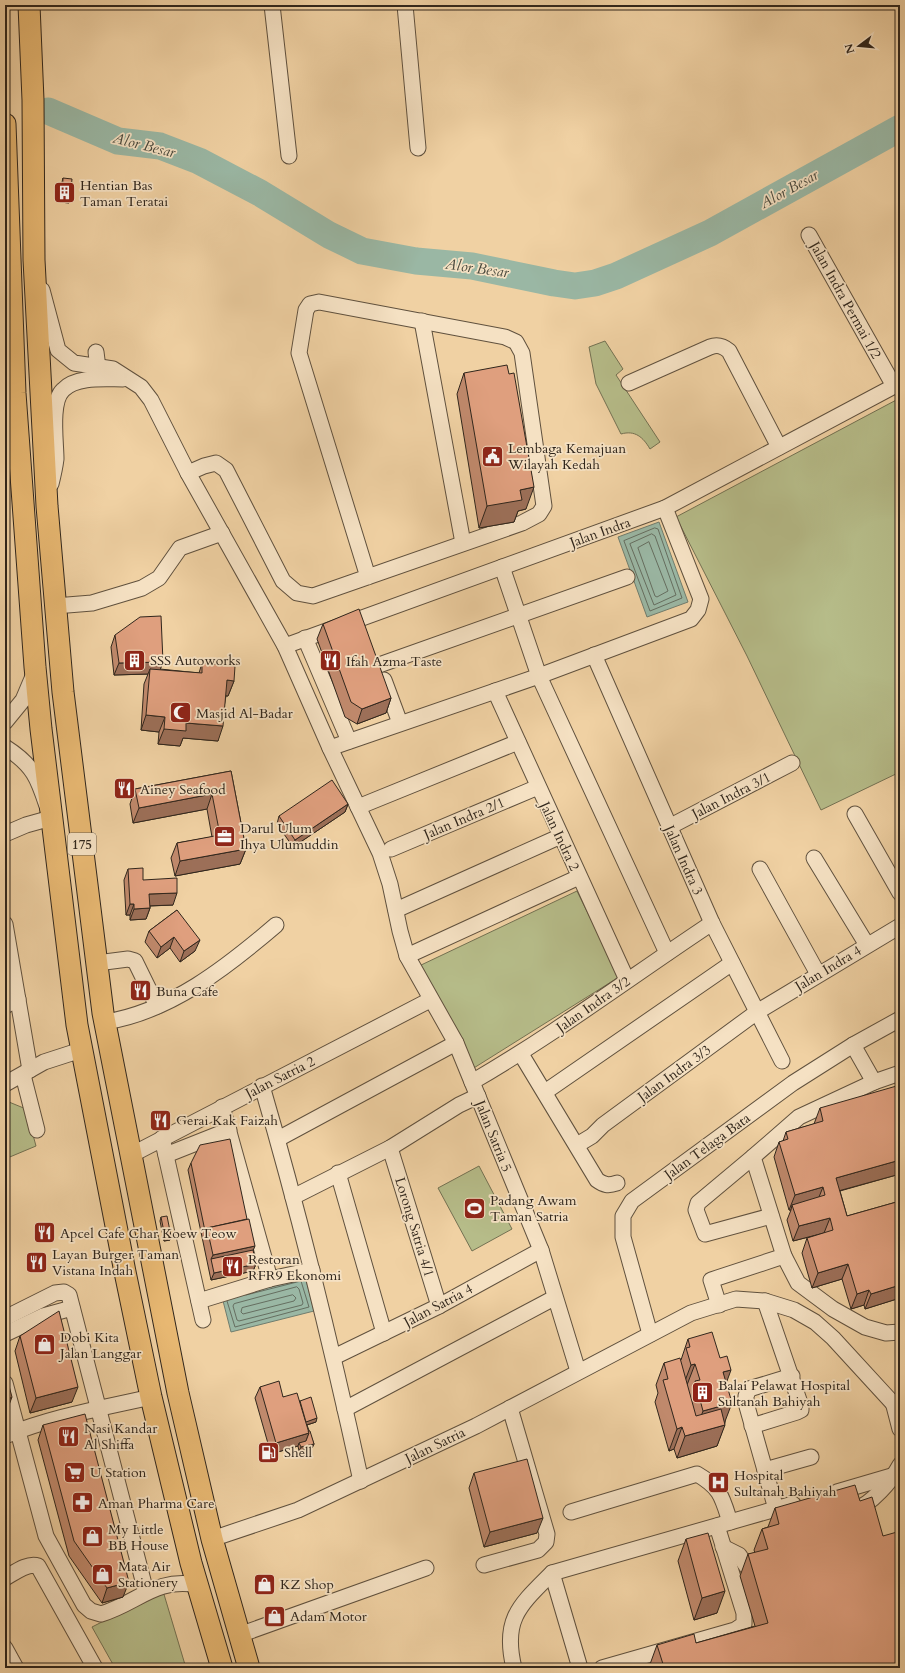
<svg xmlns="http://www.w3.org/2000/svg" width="905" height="1673" viewBox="0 0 905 1673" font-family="Cardo,serif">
<rect width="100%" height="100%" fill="#f0d1a3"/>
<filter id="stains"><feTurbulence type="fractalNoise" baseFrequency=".005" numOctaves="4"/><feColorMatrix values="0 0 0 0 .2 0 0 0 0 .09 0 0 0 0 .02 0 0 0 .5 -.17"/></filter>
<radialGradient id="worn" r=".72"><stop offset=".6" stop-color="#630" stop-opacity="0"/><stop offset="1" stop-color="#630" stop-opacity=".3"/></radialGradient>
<g fill="#b6bc89" stroke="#737152">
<path d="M605,341l18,28 -7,6 44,67 -10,7c-7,-12 -15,-19 -29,-15l-25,-50 -7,-37z"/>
<polygon points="900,398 900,772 821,810 747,656 676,517"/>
<polygon points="577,891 619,977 469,1071 419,966"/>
<polygon points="9,1102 26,1109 36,1146 5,1159 5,1104"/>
<polygon points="479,1166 512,1229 472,1251 438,1188"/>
<polygon points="163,1591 186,1668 115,1668 92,1627"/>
</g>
<g fill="#9ab7a4" stroke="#707d6e">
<polygon points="659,522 688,602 647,617 618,537"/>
<polygon points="305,1276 314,1311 231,1332 222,1297"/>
</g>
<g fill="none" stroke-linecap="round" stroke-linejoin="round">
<g stroke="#656e60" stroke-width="1">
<polygon points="655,528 658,529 682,598 650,611 624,541"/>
<polygon points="652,534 655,536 676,595 654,605 630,544"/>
<polygon points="649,542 668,591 657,597 655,596 638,548"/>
<polygon points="297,1287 299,1289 303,1303 302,1305 239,1321 237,1320 233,1306 234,1304"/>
<polygon points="293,1295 296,1298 294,1301 243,1314 241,1312 242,1308"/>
<polyline points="227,1301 235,1327 309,1307 301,1281 246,1295"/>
</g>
<polyline stroke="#9ab7a4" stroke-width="27" points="48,111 118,141 160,146 199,161 260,193 329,235 362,251 416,261 472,266 554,283 575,286 595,283 616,276 710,233 900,128"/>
<defs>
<g id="minor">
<polyline points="272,5 289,156"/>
<polyline points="405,5 418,148"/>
<polyline points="809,235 894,386"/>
<polyline points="42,290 58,350 74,363 113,369 141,387 151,400 188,473 285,646 330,748 380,853 390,884 400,931 407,956 456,1043 541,1250 578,1371"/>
<polyline points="422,321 463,543"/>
<polyline points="96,352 98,368"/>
<path d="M629,383l81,-36c8,-3 13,-1 19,4l50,96"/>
<polyline points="188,473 204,466 216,463 226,470 283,581 297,593 313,596 522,523 539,514 544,506 522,353 516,342 505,337 319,302 310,304 306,310 299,353 368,577"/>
<path d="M51,484c2,-8 4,-17 5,-25 0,-17 -6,-57 7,-69 13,-14 42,-11 60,-11"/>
<polyline points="502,567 539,676 667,953"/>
<polyline points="55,606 92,603 142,588 159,578 180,548 222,533"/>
<polyline points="305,638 349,741"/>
<polyline points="285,646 665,508 900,383"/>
<polyline points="594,655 712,923 782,1061"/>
<polyline points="379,665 627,577"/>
<polyline points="384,680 400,723"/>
<polyline points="495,691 627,980"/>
<polyline points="5,722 23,700 34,674"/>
<path d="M5,747c33,21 34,36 46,71l-25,7 -21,9"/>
<polyline points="330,748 539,676 691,619 698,610 701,599 665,508"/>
<polyline points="358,807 518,742"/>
<polyline points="855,814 900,893"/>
<polyline points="669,827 792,763"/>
<polyline points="391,849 538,787"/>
<polyline points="814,858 867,945"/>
<polyline points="760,869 818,974"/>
<polyline points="396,910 561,836"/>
<polyline points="5,924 30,1070"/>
<polyline points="407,956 579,877"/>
<polyline points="97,963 128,959 135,961 157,1006"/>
<polyline points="5,1006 18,999"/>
<path d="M105,1022c65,-10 122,-55 171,-97"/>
<polyline points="853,1045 874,1082"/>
<path d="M521,1054l76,126c7,5 11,6 20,3"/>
<polyline points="900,1073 874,1082 799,1117 753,1157 784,1256 798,1283 833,1309 865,1327 886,1333 900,1332"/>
<polyline points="23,1075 37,1130"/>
<path d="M472,1082c83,-48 160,-106 240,-159"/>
<polyline points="5,1084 44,1062 81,1050"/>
<path d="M262,1086c38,130 70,262 99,395"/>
<polyline points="545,1092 732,963"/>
<polyline points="222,1107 270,1279"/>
<polyline points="162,1138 203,1320"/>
<polyline points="278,1139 456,1043"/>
<polyline points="577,1145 592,1136 603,1125 757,1012 900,926"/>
<polyline points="390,1148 439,1306"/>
<polyline points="131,1155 430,1000"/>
<polyline points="166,1155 229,1130"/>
<polyline points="753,1157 698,1203 696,1210 705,1234 771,1216"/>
<polyline points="338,1173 384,1333"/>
<polyline points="293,1197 390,1148 459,1105 478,1096"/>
<polyline points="199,1301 270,1279 312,1270"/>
<polyline points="719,1305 711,1280 784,1256"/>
<polyline points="5,1318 55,1293 64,1292 69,1295 146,1592"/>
<polyline points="5,1334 43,1316 72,1308"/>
<polyline points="650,1334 623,1237 623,1216 632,1201 793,1083 853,1045 900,1019"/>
<polyline points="334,1357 439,1306 541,1250"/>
<path d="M5,1383l41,153 38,69 7,6 10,3c37,-11 54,-37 97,-29"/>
<polyline points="893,1402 900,1429"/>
<polyline points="345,1409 554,1298"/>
<polyline points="752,1426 797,1412 801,1410 801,1406 765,1301"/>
<path d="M5,1436c46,-19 98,-28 146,-39"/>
<polyline points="765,1470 811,1457"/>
<polyline points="837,1492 895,1475"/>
<polyline points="776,1509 746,1403 746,1396 749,1389 792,1376"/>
<path d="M855,1509c16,-4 37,-29 45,-44"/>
<path d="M571,1512l126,-38c24,14 25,23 33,48"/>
<polyline points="212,1539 298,1510 476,1426 691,1313 736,1299 765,1301 794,1310 815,1322 833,1338 900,1411"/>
<polyline points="723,1547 739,1555 751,1573"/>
<polyline points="484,1565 538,1550 546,1542 547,1534 510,1408"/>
<polyline points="552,1573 580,1668"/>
<path d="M5,1578c9,-5 23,-16 33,-12l57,102"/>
<polyline points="239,1635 426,1568"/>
<polyline points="5,1648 16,1668"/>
<path d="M514,1668c-12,-49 6,-63 38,-95l241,-69"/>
<polyline points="602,1668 735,1630 744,1624 744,1613 717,1526"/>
</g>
<g id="highway">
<polyline points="29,5 33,100 34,260 47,506 63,692 103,1013 178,1393 212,1539 249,1668"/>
<polyline points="5,124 15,393 35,667 41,729 77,1025 125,1272 151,1397 191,1563 222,1668"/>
</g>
</defs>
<use href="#minor" stroke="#60513e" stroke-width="17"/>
<use href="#highway" stroke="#30261c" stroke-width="23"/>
<use href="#minor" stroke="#f5e1c3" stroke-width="15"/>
<use href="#highway" stroke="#e8b872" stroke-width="21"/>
</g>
<g fill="#c0896c" stroke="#30261c">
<polygon points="63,178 69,203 60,202 62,182"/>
<polygon points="464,373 526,509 518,511 514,522 479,528 457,394"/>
<polygon points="323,624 391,698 386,713 357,724 345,717 317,639"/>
<polygon points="115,635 163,662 160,669 199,673 202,663 234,681 228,696 226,696 218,741 183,738 180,746 158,744 159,732 141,730 144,684 148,674 114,675 111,647"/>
<polygon points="231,771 246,849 240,864 175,876 171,858 177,843 212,837 207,809 133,823 130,804 135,789"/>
<polygon points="348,804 345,812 293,847 277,824 279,816"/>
<polygon points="128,869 143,880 173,905 150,906 150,908 146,919 130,920 130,915 126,915 124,880"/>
<polygon points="177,910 195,951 180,962 170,948 157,958 145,942 149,931"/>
<polygon points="820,1108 900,1174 840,1191 847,1216 900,1201 900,1298 865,1309 864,1305 851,1309 842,1279 812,1288 802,1253 807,1238 824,1233 793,1241 787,1220 791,1210 789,1210 774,1157 779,1142 783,1141 786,1132 814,1124"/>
<polygon points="191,1163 253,1250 256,1264 253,1271 211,1280 188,1170"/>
<polygon points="161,1217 171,1236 170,1240 164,1241 160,1221"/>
<polygon points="20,1336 72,1402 30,1413 15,1351"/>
<polygon points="688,1339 726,1383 725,1423 717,1446 677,1458 674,1449 669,1451 655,1402 658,1393 656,1385 664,1363 681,1360"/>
<polygon points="260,1387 283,1397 300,1401 316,1422 307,1425 314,1444 312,1448 299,1451 298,1446 271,1454 255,1398"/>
<polygon points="43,1425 123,1597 102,1603 69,1556 38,1440"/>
<polygon points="474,1473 537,1533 484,1547 469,1488"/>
<polygon points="860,1501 883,1536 900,1668 650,1668 649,1667 657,1645 696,1643 755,1626 740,1576 748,1554 755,1553 754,1550 762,1529 768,1527 775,1508"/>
<polygon points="686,1539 717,1613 694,1620 678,1561"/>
</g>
<g fill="#9c6f58" stroke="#30261c">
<polygon points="62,199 70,199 69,203 60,202"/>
<polygon points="534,487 526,509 518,511 514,522 479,528 487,506 520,490"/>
<polygon points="163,662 159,673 150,669 148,674 114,675 119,663"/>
<polygon points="227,680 234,681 228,696 221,695"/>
<polygon points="391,698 386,713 357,724 362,709"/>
<polygon points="146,715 165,717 159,732 141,730"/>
<polygon points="186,723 223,726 218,741 183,738 180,746 158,744 164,729"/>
<polygon points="212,794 207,809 133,823 139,808"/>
<polygon points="348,804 345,812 293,847 295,840"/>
<polygon points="246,849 240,864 175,876 180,861"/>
<polygon points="177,893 173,905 145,906 149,894"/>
<polygon points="130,904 134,904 130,915 126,915"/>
<polygon points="150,908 146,919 130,920 134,909"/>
<polygon points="174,937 170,948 157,958 161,947"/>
<polygon points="200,940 195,951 180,962 184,951"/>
<polygon points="900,1160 900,1174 831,1193 836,1178"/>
<polygon points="823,1187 817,1202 792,1205 791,1210 789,1210 795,1195"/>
<polygon points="830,1218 824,1233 793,1241 799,1226"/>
<polygon points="171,1236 170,1240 164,1241 165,1237"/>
<polygon points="255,1246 250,1258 211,1259 213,1255"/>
<polygon points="256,1264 253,1271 211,1280 214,1273"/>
<polygon points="848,1264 842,1279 812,1288 818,1273"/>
<polygon points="900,1285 900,1298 865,1309 871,1294"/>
<polygon points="869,1290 864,1305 851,1309 857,1294"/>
<polygon points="695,1364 687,1385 683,1386 691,1365"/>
<polygon points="731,1370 723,1392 723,1372"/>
<polygon points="78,1387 72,1402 30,1413 36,1398"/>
<polygon points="12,1397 9,1405 5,1407 5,1401"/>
<polygon points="732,1403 724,1424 695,1432 703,1411"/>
<polygon points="317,1418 316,1422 300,1427 301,1423"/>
<polygon points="725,1425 717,1446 677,1458 685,1436"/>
<polygon points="682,1427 674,1449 669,1451 677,1429"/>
<polygon points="309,1433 305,1444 299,1443 298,1446 271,1454 276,1443"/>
<polygon points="314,1444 312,1448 299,1451 301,1447"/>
<polygon points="543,1518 537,1533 484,1547 490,1532"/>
<polygon points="129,1582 123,1597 102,1603 107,1588"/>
<polygon points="725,1591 717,1613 694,1620 702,1598"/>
</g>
<g fill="#df9f7e" stroke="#30261c">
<polygon points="63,178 72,179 70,199 62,199"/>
<polygon points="507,365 509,374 514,373 534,487 520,490 522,500 487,506 464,373"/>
<polygon points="359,609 391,698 362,709 351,702 323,624"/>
<polygon points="161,616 163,662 119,663 115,635 140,617"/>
<polygon points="202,663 235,666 234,681 227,680 223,726 186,723 186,731 164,729 165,717 146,715 150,669 202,673"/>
<polygon points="231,771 246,849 180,861 177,843 220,835 212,794 139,808 135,789"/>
<polygon points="332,780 348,804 295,840 279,816"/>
<polygon points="143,868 143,880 177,878 177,893 149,894 150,908 134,909 134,904 130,904 128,869"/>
<polygon points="177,910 200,940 184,951 174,937 161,947 149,931"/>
<polygon points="900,1085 900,1160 836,1178 847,1216 900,1201 900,1285 871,1294 869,1290 857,1294 848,1264 818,1273 807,1238 833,1230 830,1218 799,1226 792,1205 825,1195 823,1187 795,1195 779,1142 788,1139 786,1132 823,1121 820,1108"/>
<polygon points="230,1139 247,1219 207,1228 205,1231 191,1163 200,1145"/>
<polygon points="167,1216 171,1236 165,1237 161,1217"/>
<polygon points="249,1219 255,1246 213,1255 207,1228"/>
<polygon points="253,1250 256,1264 214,1273 211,1259"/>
<polygon points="59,1311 78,1387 36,1398 20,1336"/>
<polygon points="712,1332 720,1358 727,1356 731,1370 723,1372 732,1403 703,1411 695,1381 700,1380 695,1364 691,1365 686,1348 690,1347 688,1339"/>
<polygon points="680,1358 696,1416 721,1409 725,1425 685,1436 682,1427 677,1429 663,1380 668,1379 664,1363"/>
<polygon points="5,1371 12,1397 5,1401"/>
<polygon points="279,1381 283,1397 297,1393 309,1433 276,1443 260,1387"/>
<polygon points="311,1397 317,1418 306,1422 300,1401"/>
<polygon points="85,1414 129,1582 107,1588 74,1541 43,1425"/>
<polygon points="308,1431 310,1431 314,1444 301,1447 299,1443 306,1441 309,1433"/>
<polygon points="527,1459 543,1518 490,1532 474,1473"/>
<polygon points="855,1485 860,1501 872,1497 883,1536 897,1532 900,1543 900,1668 651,1668 663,1664 657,1645 694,1634 696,1643 768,1623 748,1554 768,1549 762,1529 779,1524 775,1508"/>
<polygon points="708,1533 725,1591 702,1598 686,1539"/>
</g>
<defs>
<symbol id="building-square" viewBox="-11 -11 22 22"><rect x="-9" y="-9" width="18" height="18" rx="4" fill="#8f2418" stroke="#f5e1c3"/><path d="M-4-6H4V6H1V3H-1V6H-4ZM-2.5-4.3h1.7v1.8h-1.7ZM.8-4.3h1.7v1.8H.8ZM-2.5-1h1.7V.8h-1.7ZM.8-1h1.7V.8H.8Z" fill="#fff"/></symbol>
<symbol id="civic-square" viewBox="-11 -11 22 22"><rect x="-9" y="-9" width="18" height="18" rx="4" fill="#8f2418" stroke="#f5e1c3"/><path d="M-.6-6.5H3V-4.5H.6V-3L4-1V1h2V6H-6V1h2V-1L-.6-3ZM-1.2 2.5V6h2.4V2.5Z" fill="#fff"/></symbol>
<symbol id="restaurant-square" viewBox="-11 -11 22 22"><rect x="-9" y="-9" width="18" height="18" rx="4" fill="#8f2418" stroke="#f5e1c3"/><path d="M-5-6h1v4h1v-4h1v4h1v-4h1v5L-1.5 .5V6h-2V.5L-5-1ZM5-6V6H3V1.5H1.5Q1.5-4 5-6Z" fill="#fff"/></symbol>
<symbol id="mosque-square" viewBox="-11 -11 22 22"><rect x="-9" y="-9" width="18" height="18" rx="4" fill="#8f2418" stroke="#f5e1c3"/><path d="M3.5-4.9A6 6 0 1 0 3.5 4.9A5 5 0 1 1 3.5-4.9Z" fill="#fff"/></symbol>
<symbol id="office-square" viewBox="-11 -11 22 22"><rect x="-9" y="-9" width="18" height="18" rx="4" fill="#8f2418" stroke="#f5e1c3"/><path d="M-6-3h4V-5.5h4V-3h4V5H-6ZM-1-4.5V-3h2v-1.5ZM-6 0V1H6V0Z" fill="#fff"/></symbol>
<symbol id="stadium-square" viewBox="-11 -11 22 22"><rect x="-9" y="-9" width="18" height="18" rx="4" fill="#8f2418" stroke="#f5e1c3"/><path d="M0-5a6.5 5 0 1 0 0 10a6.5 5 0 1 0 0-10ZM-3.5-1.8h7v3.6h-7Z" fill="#fff"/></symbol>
<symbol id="shop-square" viewBox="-11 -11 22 22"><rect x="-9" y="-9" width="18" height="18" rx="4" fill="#8f2418" stroke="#f5e1c3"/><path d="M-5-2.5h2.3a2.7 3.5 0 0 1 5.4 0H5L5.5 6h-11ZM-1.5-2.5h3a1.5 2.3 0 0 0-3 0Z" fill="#fff"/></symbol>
<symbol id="fuel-square" viewBox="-11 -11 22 22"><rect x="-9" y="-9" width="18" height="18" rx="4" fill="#8f2418" stroke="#f5e1c3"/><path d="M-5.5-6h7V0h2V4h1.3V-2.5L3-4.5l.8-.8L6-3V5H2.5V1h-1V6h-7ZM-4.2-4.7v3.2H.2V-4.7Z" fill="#fff"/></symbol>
<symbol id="supermarket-square" viewBox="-11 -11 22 22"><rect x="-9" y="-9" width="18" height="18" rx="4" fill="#8f2418" stroke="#f5e1c3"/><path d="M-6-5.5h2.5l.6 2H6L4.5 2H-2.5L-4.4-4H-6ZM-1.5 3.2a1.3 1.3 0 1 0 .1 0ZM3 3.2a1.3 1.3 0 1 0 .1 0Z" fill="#fff"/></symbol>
<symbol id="hospital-square" viewBox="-11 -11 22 22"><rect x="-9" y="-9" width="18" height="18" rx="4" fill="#8f2418" stroke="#f5e1c3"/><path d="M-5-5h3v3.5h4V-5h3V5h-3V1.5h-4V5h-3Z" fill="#fff"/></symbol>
<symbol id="pharmacy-square" viewBox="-11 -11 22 22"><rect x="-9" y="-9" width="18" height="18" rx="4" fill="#8f2418" stroke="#f5e1c3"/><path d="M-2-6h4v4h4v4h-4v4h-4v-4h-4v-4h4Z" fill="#fff"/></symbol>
</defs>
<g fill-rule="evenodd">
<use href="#building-square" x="52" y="180" width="25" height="25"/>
<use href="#civic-square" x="480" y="444" width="25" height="25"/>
<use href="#building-square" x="122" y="648" width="25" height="25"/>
<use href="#restaurant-square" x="318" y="648" width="25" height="25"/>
<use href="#mosque-square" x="168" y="700" width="25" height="25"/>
<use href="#restaurant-square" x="112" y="776" width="25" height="25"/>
<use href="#office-square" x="212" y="824" width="25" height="25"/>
<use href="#restaurant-square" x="128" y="978" width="25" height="25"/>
<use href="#restaurant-square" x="148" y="1108" width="25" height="25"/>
<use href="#stadium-square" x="462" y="1196" width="25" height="25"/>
<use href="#restaurant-square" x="32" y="1220" width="25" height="25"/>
<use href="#restaurant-square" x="24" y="1250" width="25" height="25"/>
<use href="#restaurant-square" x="220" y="1254" width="25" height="25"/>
<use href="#shop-square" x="32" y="1332" width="25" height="25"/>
<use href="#building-square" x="690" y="1380" width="25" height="25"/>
<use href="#restaurant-square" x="56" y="1424" width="25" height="25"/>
<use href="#fuel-square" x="256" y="1440" width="25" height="25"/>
<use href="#supermarket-square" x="62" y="1460" width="25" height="25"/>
<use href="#hospital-square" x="706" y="1470" width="25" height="25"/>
<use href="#pharmacy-square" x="70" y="1490" width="25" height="25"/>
<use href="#shop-square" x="80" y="1524" width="25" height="25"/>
<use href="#shop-square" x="90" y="1562" width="25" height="25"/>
<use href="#shop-square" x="252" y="1572" width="25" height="25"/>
<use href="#shop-square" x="262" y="1604" width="25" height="25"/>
</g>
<g text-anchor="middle" stroke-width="3.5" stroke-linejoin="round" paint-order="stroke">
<rect fill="#f5e1c3" stroke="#6b5e4e" stroke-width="1" x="68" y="833" width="28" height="22" rx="3"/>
<g font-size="13" font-weight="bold" fill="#30261c">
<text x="82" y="849">175</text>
</g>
<g font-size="14" fill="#30261c" stroke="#f5e1c3" text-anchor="start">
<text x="80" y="190">Hentian Bas<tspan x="80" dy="16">Taman Teratai</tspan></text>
<text x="508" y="453">Lembaga Kemajuan<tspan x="508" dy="16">Wilayah Kedah</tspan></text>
<text x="150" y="665">SSS Autoworks</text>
<text x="346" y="666">Ifah Azma Taste</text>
<text x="196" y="718">Masjid Al-Badar</text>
<text x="140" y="794">Ainey Seafood</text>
<text x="240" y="833">Darul Ulum<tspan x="240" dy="16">Ihya Ulumuddin</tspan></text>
<text x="156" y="996">Buna Cafe</text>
<text x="176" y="1125">Gerai Kak Faizah</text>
<text x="490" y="1205">Padang Awam<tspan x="490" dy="16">Taman Satria</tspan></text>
<text x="60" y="1238">Apcel Cafe Char Koew Teow</text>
<text x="52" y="1259">Layan Burger Taman<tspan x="52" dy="16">Vistana Indah</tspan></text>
<text x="248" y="1264">Restoran<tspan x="248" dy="16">RFR9 Ekonomi</tspan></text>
<text x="60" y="1342">Dobi Kita<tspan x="60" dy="16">Jalan Langgar</tspan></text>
<text x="718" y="1390">Balai Pelawat Hospital<tspan x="718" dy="16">Sultanah Bahiyah</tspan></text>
<text x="84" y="1433">Nasi Kandar<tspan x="84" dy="16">Al Shiffa</tspan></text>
<text x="284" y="1457">Shell</text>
<text x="90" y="1477">U Station</text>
<text x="734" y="1480">Hospital<tspan x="734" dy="16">Sultanah Bahiyah</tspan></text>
<text x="98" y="1508">Aman Pharma Care</text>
<text x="108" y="1534">My Little<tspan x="108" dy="16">BB House</tspan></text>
<text x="118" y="1571">Mata Air<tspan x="118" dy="16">Stationery</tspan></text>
<text x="280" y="1589">KZ Shop</text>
<text x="290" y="1621">Adam Motor</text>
</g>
<g font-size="14" fill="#30261c" stroke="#f5e1c3">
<text transform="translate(846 300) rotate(61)" y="5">Jalan Indra Permai 1/2</text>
<text transform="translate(600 532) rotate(-20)" y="5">Jalan Indra</text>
<text transform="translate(731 795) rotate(-27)" y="5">Jalan Indra 3/1</text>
<text transform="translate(464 818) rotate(-23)" y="5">Jalan Indra 2/1</text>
<text transform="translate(560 836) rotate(65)" y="5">Jalan Indra 2</text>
<text transform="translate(684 860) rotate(66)" y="5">Jalan Indra 3</text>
<text transform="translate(828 968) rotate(-31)" y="5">Jalan Indra 4</text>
<text transform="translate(593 1004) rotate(-35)" y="5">Jalan Indra 3/2</text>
<text transform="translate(674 1073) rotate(-36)" y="5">Jalan Indra 3/3</text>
<text transform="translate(280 1077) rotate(-27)" y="5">Jalan Satria 2</text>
<text transform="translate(494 1136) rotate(68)" y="5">Jalan Satria 5</text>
<text transform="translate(707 1146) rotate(-36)" y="5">Jalan Telaga Bata</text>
<text transform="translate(415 1227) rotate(73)" y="5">Lorong Satria 4/1</text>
<text transform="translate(438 1305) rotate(-28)" y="5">Jalan Satria 4</text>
<text transform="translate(435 1445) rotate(-26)" y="5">Jalan Satria</text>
</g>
<g font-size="15" font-style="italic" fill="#4a4a3e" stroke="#f5e1c3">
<text transform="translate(144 145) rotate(14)" y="5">Alor Besar</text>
<text transform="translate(789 189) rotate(-29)" y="5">Alor Besar</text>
<text transform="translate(477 268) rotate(8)" y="5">Alor Besar</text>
</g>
</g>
<rect width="905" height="1673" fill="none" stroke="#f0d1a3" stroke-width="20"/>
<rect x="6" y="6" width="893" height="1661" fill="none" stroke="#30261c" stroke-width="2"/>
<rect x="10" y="10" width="885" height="1653" fill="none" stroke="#30261c"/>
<g transform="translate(859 46) rotate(254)" stroke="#f5e1c3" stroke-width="3" paint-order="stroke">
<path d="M0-3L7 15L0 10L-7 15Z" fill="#30261c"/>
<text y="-6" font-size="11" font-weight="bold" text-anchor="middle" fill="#30261c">N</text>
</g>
<rect width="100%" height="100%" filter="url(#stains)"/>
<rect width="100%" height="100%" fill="url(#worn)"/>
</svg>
